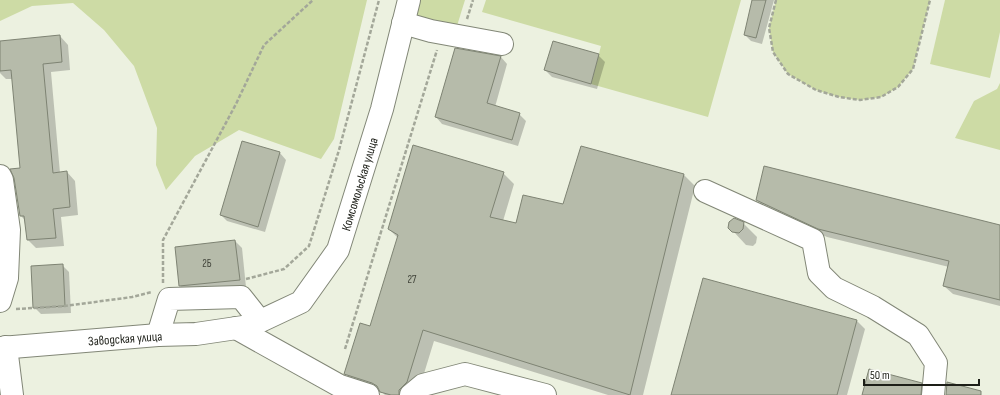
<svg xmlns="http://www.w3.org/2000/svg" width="1000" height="395" viewBox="0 0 1000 395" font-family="'Sofia Sans Condensed',sans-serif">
<rect width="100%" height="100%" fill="#ecf1e0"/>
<g fill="#cddba5">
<polygon points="0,0 367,0 334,139 321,159 239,130 195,156 166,190 156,165 157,128 134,66 104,30 73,3 32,6 0,21"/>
<polygon points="409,0 465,0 456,29 405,14"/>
<polygon points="486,0 741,0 708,117 591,84 601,46 482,12"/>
<polygon points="776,0 930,0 913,69 898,87 881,97 860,100 839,97 816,90 788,74 773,52 769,28"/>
<polygon points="945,0 1000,0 1000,32 990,78 930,64"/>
<polygon points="1000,83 1000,150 955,138 974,101 997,89"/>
</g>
<g fill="#0003">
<polygon points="753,0 774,0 762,44 751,41 745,35"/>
<polygon points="60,36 68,45 70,70 51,72 60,173 67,172 75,181 78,215 61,217 64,246 36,248 28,240 26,221 21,216 21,169 13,79 6,79 0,73 0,42"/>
<polygon points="456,49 501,57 507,64 495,107 519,114 526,121 518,146 442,124 436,117"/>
<polygon points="598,55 605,62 597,89 552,77 545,70"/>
<polygon points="242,142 280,153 286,160 265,232 227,221 221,215"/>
<polygon points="582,147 684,175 695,186 643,395 608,395 434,341 418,393 416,395 385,395 383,393 356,385 346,374 371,328 398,238 389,229 503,173 514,184 503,221 516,225 564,205"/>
<polygon points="757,200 1000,226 1000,306 953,294 944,286 949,267 827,237 766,208"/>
<polygon points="743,223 757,237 756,243 753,246 746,245 733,231"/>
<polygon points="235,241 242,248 246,287 186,292 180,286"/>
<polygon points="63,266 69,272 71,313 41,314 34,307"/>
<polygon points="704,279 857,321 865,329 847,395 672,395"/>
<polygon points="921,384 929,392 929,395 863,395"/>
</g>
<g fill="#b6bbaa" stroke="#7e8373">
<polygon points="752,0 766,0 756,38 744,35"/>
<polygon points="60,35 62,62 43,64 53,173 67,171 70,207 53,209 56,238 27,240 24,216 20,216 14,178 10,169 20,168 11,70 0,71 0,41"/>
<polygon points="553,41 599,54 591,84 544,70"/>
<polygon points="455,48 501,56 487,103 520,113 512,140 435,117"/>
<polygon points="242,141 280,152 258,227 220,215"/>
<polygon points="413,145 504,172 490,217 516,223 523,195 563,204 581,146 684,174 630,395 423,330 407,382 399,390 399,395 391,395 380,392 377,386 372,383 344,374 360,323 370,326 398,235 388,229"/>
<polygon points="764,166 1000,225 1000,300 943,286 949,261 818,229 756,200"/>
<polygon points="734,218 744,222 743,229 739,233 732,232 728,228 729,222"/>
<polygon points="235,240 240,280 179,286 175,247"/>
<polygon points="63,264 65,306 33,308 31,266"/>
<polygon points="703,278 857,320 837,395 671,395"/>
<polygon points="869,369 922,383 921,395 862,395"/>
<polygon points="947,382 981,391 981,395 946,395"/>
</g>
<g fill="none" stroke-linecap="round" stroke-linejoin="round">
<defs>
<g id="minor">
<polyline points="403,23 431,31 502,44"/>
<polyline points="0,176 2,180 9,230 7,278 0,301"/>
<polyline points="705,191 813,240 819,273 834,288 873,307 918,335 936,363 933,395"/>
<polyline points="236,328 340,386 368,395"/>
<polyline points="158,335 169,299 241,297 260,321"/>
<polyline points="6,347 12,395"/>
<polyline points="0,348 158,335 196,334 250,326 301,302 338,250 382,109 409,0"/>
<polyline points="411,395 423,385 465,374 545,395"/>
</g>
</defs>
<use href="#minor" stroke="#828777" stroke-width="24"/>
<g stroke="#a3a799" stroke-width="2.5" stroke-dasharray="4 2" stroke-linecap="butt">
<polyline points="776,0 769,28 773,52 788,74 816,90 839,97 860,100 881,97 898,87 913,69 930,0"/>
<polyline points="467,19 473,0"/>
<polyline points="246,279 284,269 309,246 339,150 379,0"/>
<polyline points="163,283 163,240 236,104 264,45 313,0"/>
<polyline points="16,309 65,306 132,297 152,292"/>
<polyline points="345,349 437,50"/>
</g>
<use href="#minor" stroke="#fff" stroke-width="22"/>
</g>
<g text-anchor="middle" stroke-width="3" stroke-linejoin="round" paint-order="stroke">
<g font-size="11" fill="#43463c">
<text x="207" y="267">2Б</text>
<text x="412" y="283">27</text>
</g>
<g font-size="13" fill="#1d1f18" stroke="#fff">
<text transform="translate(359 184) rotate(-73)" y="5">Комсомольская улица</text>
<text transform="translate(125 338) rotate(-4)" y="5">Заводская улица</text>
</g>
</g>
<path d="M864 379v6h115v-6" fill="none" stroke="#1d1f18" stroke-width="2"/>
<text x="870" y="379" font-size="12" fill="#1d1f18" stroke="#ffffff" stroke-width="3" paint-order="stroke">50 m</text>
</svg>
